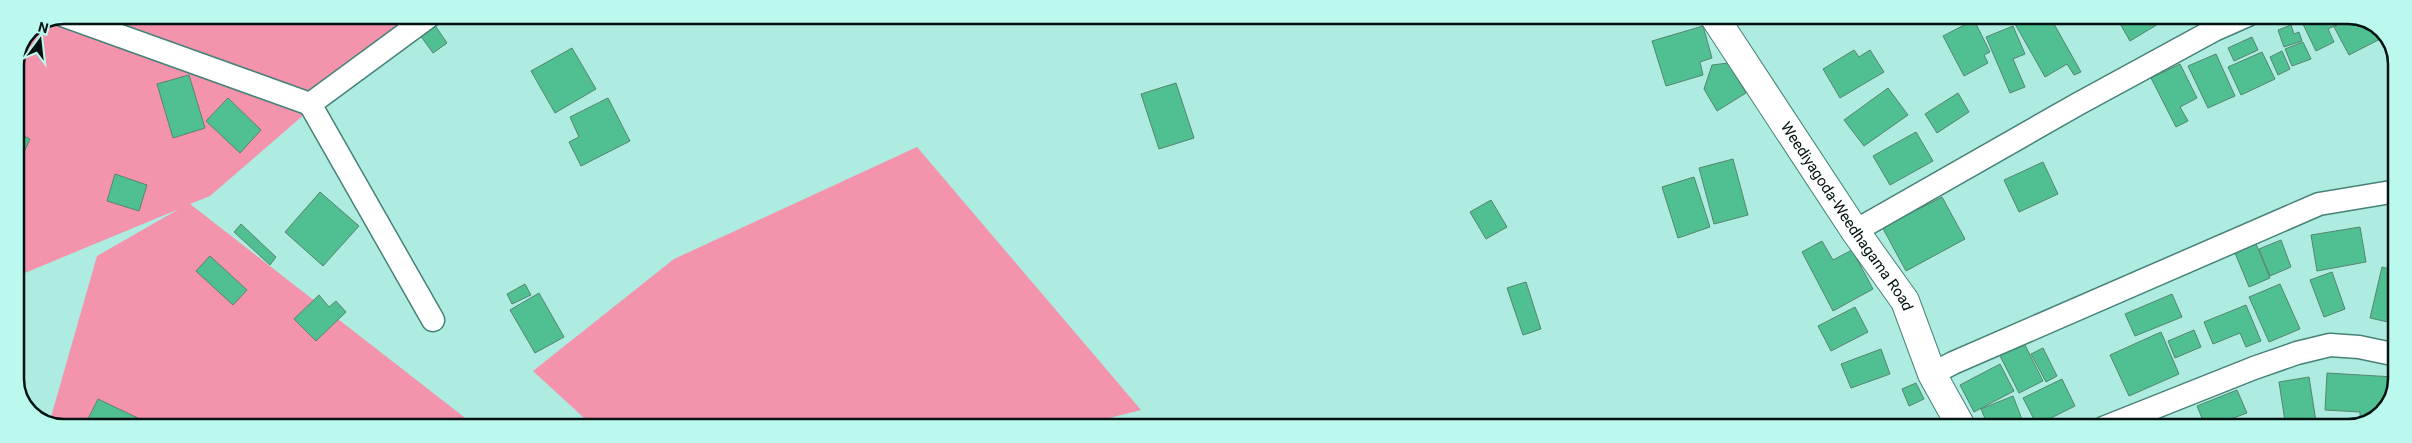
<svg xmlns="http://www.w3.org/2000/svg" width="2412" height="443" viewBox="0 0 2412 443" font-family="Roboto,sans-serif">
<rect width="100%" height="100%" fill="#aeebe1"/>
<g fill="#f393ac">
<polygon points="63,15 419,15 210,196 190,204 464,417 460,428 57,428 49,424 97,256 179,209 15,277 15,63 29,29"/>
<polygon points="917,147 1141,410 1070,428 595,428 533,371 674,259"/>
</g>
<g fill="#50c092" stroke="#55856e">
<polygon points="1759,15 1778,15 1767,24"/>
<polygon points="2010,15 2049,15 2081,72 2074,75 2067,64 2045,77"/>
<polygon points="2115,15 2173,15 2130,41"/>
<polygon points="2306,15 2340,15 2343,22 2328,29 2334,42 2316,51 2300,18"/>
<polygon points="2341,15 2355,15 2383,29 2386,36 2349,55 2334,27 2344,21"/>
<polygon points="1974,20 1990,52 1984,55 1988,63 1964,76 1943,36"/>
<polygon points="432,21 447,43 433,53 417,31"/>
<polygon points="2291,25 2294,34 2299,32 2302,41 2284,47 2278,30"/>
<polygon points="1703,26 1712,58 1700,62 1703,75 1666,86 1652,41"/>
<polygon points="2013,26 2025,54 2013,59 2025,87 2010,93 1986,37"/>
<polygon points="2252,37 2258,50 2234,61 2228,48"/>
<polygon points="2303,42 2311,59 2292,66 2285,49"/>
<polygon points="572,48 596,89 555,113 531,71"/>
<polygon points="1854,50 1859,57 1870,50 1884,72 1840,98 1823,69"/>
<polygon points="2282,51 2290,69 2278,75 2270,57"/>
<polygon points="2262,52 2275,79 2241,95 2228,67"/>
<polygon points="2216,54 2235,96 2208,108 2188,66"/>
<polygon points="1728,63 1746,93 1717,111 1704,89 1712,65"/>
<polygon points="2180,64 2197,98 2180,107 2188,121 2176,127 2151,78"/>
<polygon points="189,75 205,128 173,138 157,84"/>
<polygon points="1176,83 1194,138 1159,149 1141,94"/>
<polygon points="1888,88 1908,115 1864,146 1844,120"/>
<polygon points="1958,93 1969,112 1937,133 1925,114"/>
<polygon points="228,98 261,130 240,153 206,121"/>
<polygon points="608,98 630,141 581,166 569,142 579,137 570,117"/>
<polygon points="15,132 30,139 18,165 15,163"/>
<polygon points="1916,132 1933,161 1890,185 1873,156"/>
<polygon points="1733,159 1748,215 1714,224 1699,168"/>
<polygon points="2043,162 2058,194 2019,212 2004,180"/>
<polygon points="115,174 147,185 139,211 107,201"/>
<polygon points="1694,177 1710,227 1678,238 1662,187"/>
<polygon points="320,192 359,226 323,266 285,232"/>
<polygon points="1942,197 1965,239 1906,271 1880,223 1901,212 1903,217"/>
<polygon points="1491,200 1507,227 1486,239 1470,212"/>
<polygon points="241,224 276,257 270,265 234,232"/>
<polygon points="2360,227 2366,262 2317,271 2311,235"/>
<polygon points="2281,240 2291,267 2270,276 2259,249"/>
<polygon points="1822,241 1833,260 1852,250 1873,289 1833,311 1802,252"/>
<polygon points="2256,244 2270,278 2249,287 2235,253"/>
<polygon points="210,256 247,290 233,305 196,271"/>
<polygon points="2382,267 2397,271 2397,324 2370,318"/>
<polygon points="2332,272 2345,309 2324,317 2310,280"/>
<polygon points="1526,282 1541,329 1523,335 1507,288"/>
<polygon points="525,284 531,295 512,304 507,294"/>
<polygon points="2280,284 2300,329 2269,342 2249,297"/>
<polygon points="539,293 564,337 535,353 510,310"/>
<polygon points="2172,294 2182,317 2135,336 2125,314"/>
<polygon points="319,295 329,307 336,301 346,312 316,341 294,319"/>
<polygon points="2246,305 2261,341 2246,347 2240,333 2213,344 2204,322"/>
<polygon points="1855,307 1868,332 1831,351 1818,326"/>
<polygon points="2194,330 2201,347 2175,358 2168,341"/>
<polygon points="2161,332 2179,374 2129,396 2110,355"/>
<polygon points="2023,341 2043,381 2019,393 1999,354"/>
<polygon points="2043,348 2057,376 2046,382 2031,354"/>
<polygon points="1881,349 1890,374 1851,388 1841,364"/>
<polygon points="2000,364 2014,391 1974,412 1960,385"/>
<polygon points="2327,373 2394,377 2393,393 2381,416 2360,422 2360,412 2325,410"/>
<polygon points="2309,377 2317,428 2286,428 2279,382"/>
<polygon points="2062,379 2075,406 2037,425 2023,398"/>
<polygon points="1916,383 1924,399 1909,406 1902,389"/>
<polygon points="2237,390 2247,413 2206,428 2197,406"/>
<polygon points="2013,396 2023,422 2009,428 1989,428 1981,409"/>
<polygon points="98,399 144,421 141,428 104,428 88,419"/>
<polygon points="2245,422 2247,428 2227,428"/>
</g>
<g fill="none" stroke-linecap="round" stroke-linejoin="round">
<defs>
<g id="minor">
<polyline points="62,15 310,104"/>
<polyline points="431,15 310,104 433,320"/>
<polyline points="1855,231 2078,104 2214,30 2248,15"/>
<polyline points="1932,374 1953,363 2319,204 2397,191"/>
<polyline points="2103,428 2254,368 2297,353 2330,345 2359,347 2397,355"/>
</g>
<g id="tertiary">
<path id="s1" d="M1713,15l142,216 50,70 27,73 30,54"/>
</g>
</defs>
<use href="#minor" stroke="#478279" stroke-width="25"/>
<use href="#tertiary" stroke="#478279" stroke-width="30"/>
<use href="#minor" stroke="#fff" stroke-width="22"/>
<use href="#tertiary" stroke="#fff" stroke-width="28"/>
</g>
<g text-anchor="middle" stroke-width="4" stroke-linejoin="round" paint-order="stroke">
<g font-size="15" fill="#001310" stroke="#bbf9ee">
<text dy="5" stroke="none"><textPath href="#s1" startOffset="242">Weediyagoda-Weedhagama Road</textPath></text>
</g>
</g>
<path d="M0 0H2412V443H0ZM64 24H2348A40 40 0 0 1 2388 64V379A40 40 0 0 1 2348 419H64A40 40 0 0 1 24 379V64A40 40 0 0 1 64 24Z" fill="#bbf9ee" fill-rule="evenodd"/>
<path fill="none" stroke="#001310" stroke-width="2.5" d="M64 24H2348A40 40 0 0 1 2388 64V379A40 40 0 0 1 2348 419H64A40 40 0 0 1 24 379V64A40 40 0 0 1 64 24Z"/>
<g transform="translate(40 40) rotate(15)" stroke="#bbf9ee" stroke-width="4" paint-order="stroke">
<path d="M0-4L9 19L0 12L-9 19Z" fill="#001310"/>
<text y="-8" font-size="14" font-weight="bold" text-anchor="middle" fill="#001310">N</text>
</g>
</svg>
